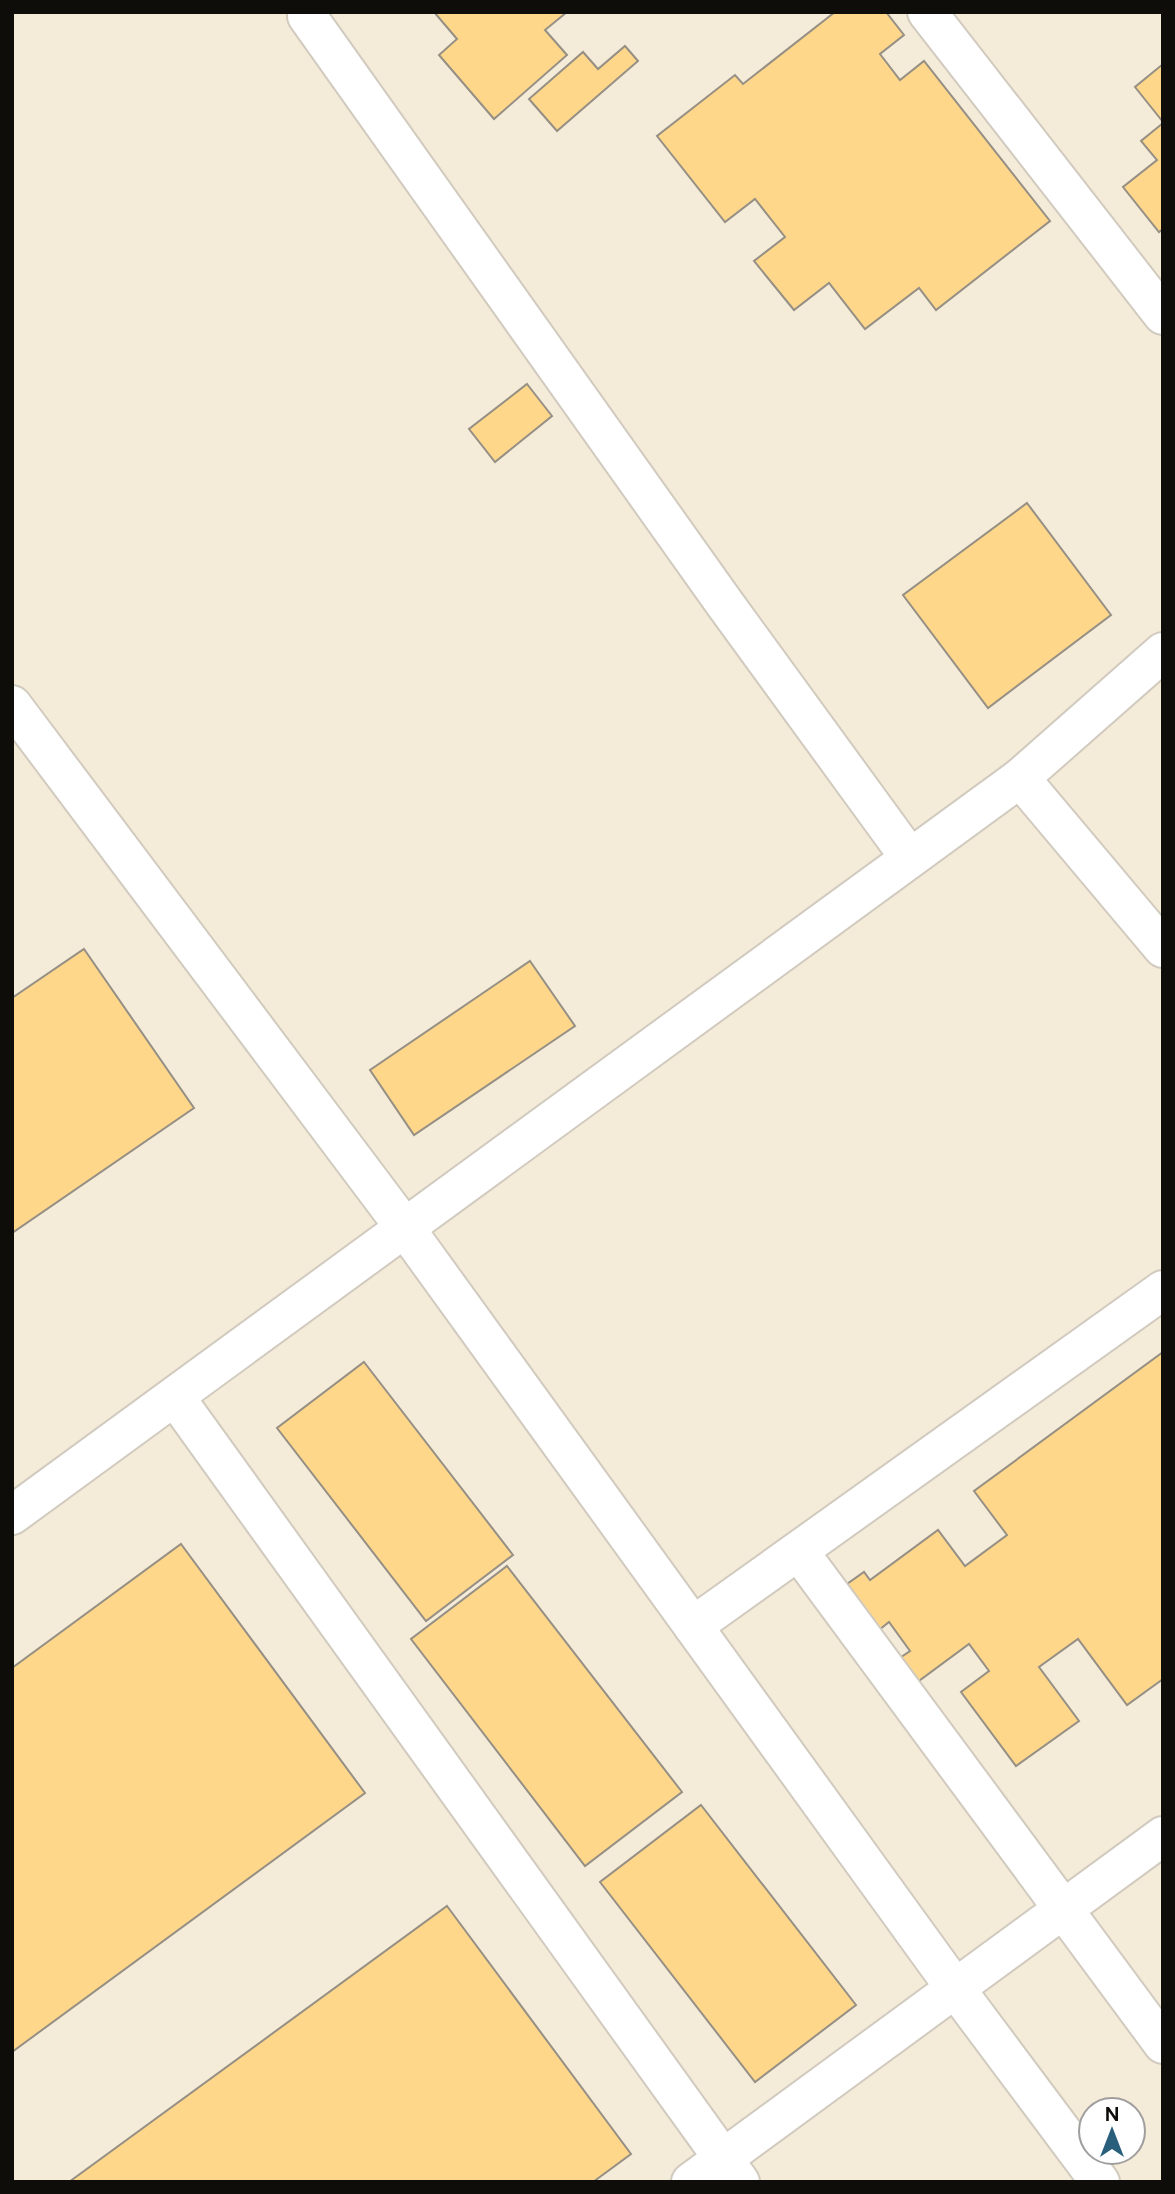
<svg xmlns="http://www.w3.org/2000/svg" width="1175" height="2194" viewBox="0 0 1175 2194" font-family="Figtree,sans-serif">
<rect width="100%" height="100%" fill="#fef8ec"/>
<path fill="#f5ebd9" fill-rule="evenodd" d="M18,12h1145v2170h-1151v-2166zM1091,2110h42v42h-42z"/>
<g fill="#fed78b" stroke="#958f84" stroke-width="2">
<polygon points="434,12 567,12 545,30 567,55 494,119 439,55 457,39"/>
<polygon points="835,12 886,12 904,35 880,54 900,80 924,61 1050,221 936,310 919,288 865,329 829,283 794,310 754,261 785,237 755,199 725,222 657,136 735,75 743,84"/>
<polygon points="625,46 638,61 557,131 529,99 583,52 598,69"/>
<polygon points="1163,64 1163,122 1135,87"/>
<polygon points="1163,123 1163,229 1159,232 1123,187 1157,160 1141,141"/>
<polygon points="527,384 552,416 495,462 469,429"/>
<polygon points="1027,503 1111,615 988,708 903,595"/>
<polygon points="84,949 194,1108 12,1233 12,998"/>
<polygon points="530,961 575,1026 414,1135 370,1070"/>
<polygon points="1163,1352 1163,1679 1127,1705 1078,1639 1039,1667 1079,1721 1016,1766 961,1692 989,1671 969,1644 912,1686 894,1662 910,1651 889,1622 874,1634 840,1589 864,1572 870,1580 938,1530 965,1566 1007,1535 974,1491"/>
<polygon points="364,1362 513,1555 426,1621 277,1428"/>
<polygon points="181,1544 365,1793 12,2052 12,1668"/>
<polygon points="507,1566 682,1792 585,1866 411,1639"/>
<polygon points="701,1805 856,2005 755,2082 600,1882"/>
<polygon points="447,1906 631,2154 593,2182 69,2182"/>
</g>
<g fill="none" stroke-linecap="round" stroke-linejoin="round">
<defs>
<g id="minor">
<polyline points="927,12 1163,315"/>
<polyline points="307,16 725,604 910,858"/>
<polyline points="12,705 405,1228 955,1988 1100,2182"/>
<polyline points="1020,778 1163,948"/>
<polyline points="175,1397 740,2182"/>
<polyline points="12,1515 1020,778 1163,652"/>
<polyline points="800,1553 1163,2044"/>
<polyline points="693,1626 1163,1290"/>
<polyline points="691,2182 1163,1836"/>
</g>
</defs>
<use href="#minor" stroke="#d1cabf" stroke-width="42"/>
<use href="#minor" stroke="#fff" stroke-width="38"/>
</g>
<rect width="1175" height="2194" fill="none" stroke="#0f0d09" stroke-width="28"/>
<g transform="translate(1112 2131)"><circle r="33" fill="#ffffff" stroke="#9f9e9d" stroke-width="2"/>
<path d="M0-5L12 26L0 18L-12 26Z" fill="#295f7a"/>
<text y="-10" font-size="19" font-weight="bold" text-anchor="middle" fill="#0f0d09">N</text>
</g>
</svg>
